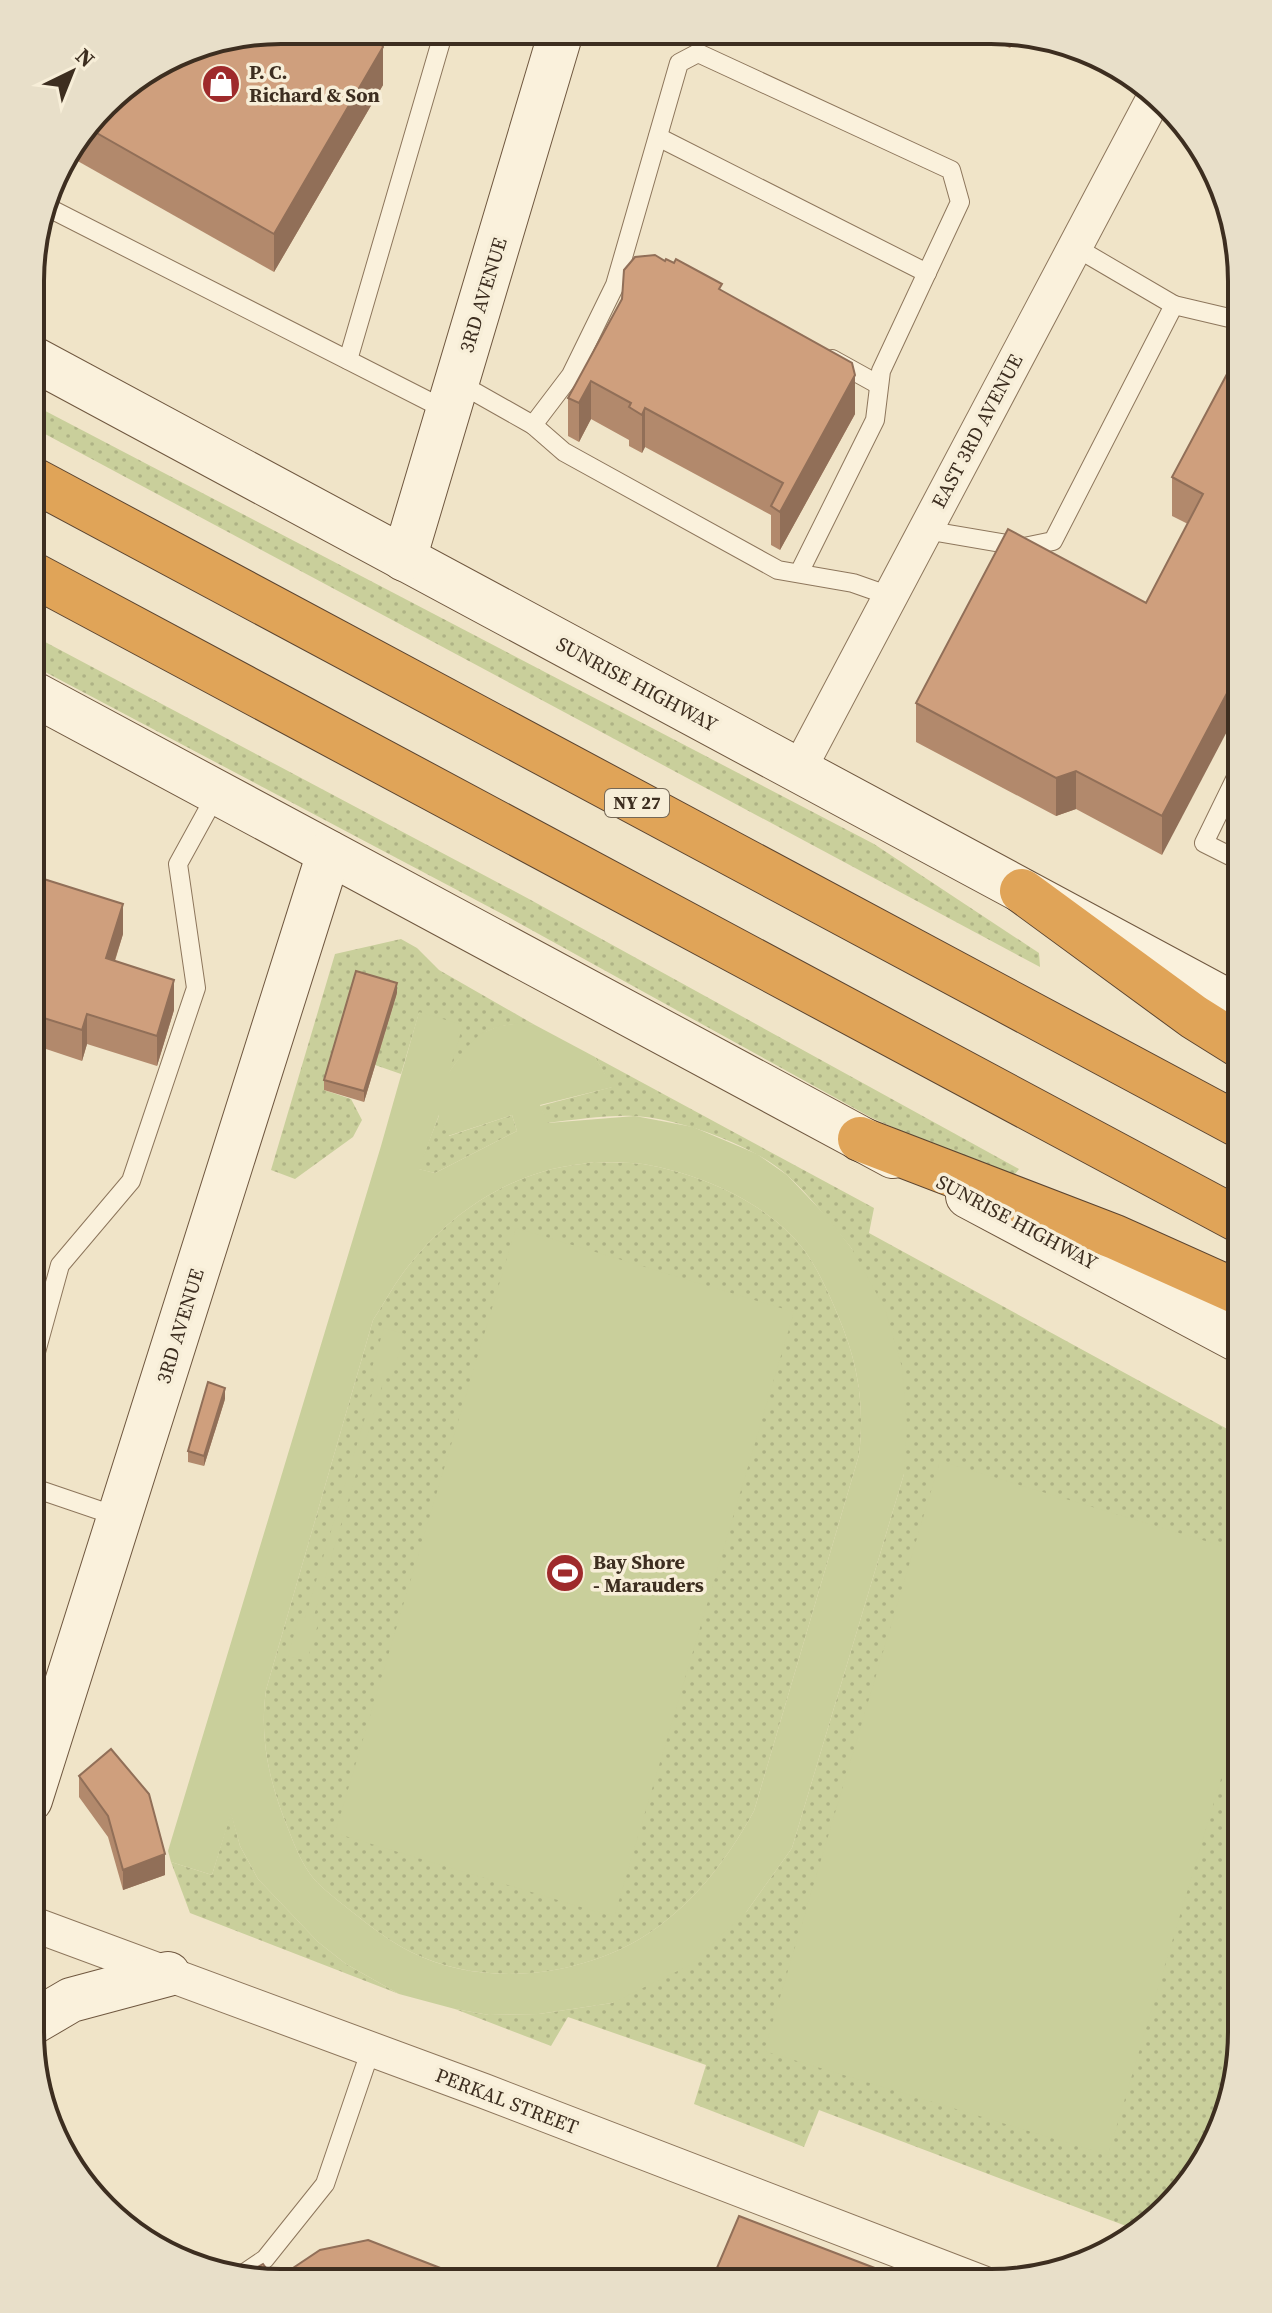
<svg xmlns="http://www.w3.org/2000/svg" width="1272" height="2313" viewBox="0 0 1272 2313" font-family="'Source Serif 4',serif">
<defs>
<pattern id="grass-dots" width="8" height="8" patternUnits="userSpaceOnUse" patternTransform="scale(2)"><rect width="8" height="8" fill="#c9cf9b"/><path d="M2 2h.1M6 6h.1" fill="none" stroke="#aeb285" stroke-width="1.8" stroke-linecap="round"/></pattern>
</defs>
<rect width="100%" height="100%" fill="#f0e4c8"/>
<g fill="url(#grass-dots)">
<polygon points="32,404 874,844 1039,953 1040,967 32,427"/>
<polygon points="32,635 529,899 1019,1169 1011,1179 872,1118 508,917 32,665"/>
<path d="M401,939l16,9 22,22 96,55c-49,-5 -63,14 -88,51l-28,-63 -18,61 -26,-9 22,-72 -73,97 27,9 11,21 -9,17 -58,42 -24,-9 64,-216z"/>
<path d="M595,1057l279,151 -5,25 373,204 -1,612 -18,79 -33,57 -48,47 -323,-122 -15,37 -110,-43 12,-39 -138,-48 -17,29 -96,-37 34,6 50,-1 73,-11 135,-92 45,-63 112,-374 -52,-225c-20,-25 -41,-52 -65,-74 -34,-30 -108,-57 -154,-59 -28,-1 -58,4 -86,7l-7,-17 72,-19z"/>
<polygon points="440,1113 449,1136 512,1115 517,1131 435,1173 418,1169"/>
<path d="M594,1162c16,1 33,0 49,2 52,9 109,32 147,70 23,22 37,55 49,84 19,45 26,88 20,137l-105,356c-28,51 -65,99 -116,129 -66,38 -157,47 -227,12 -22,-11 -41,-26 -60,-41 -12,-10 -26,-20 -37,-32 -11,-13 -19,-32 -25,-48 -19,-46 -30,-91 -23,-141l107,-370c10,-15 19,-32 30,-47 35,-47 85,-86 142,-102 16,-5 33,-6 49,-9z"/>
<polygon points="231,1812 240,1846 258,1879 318,1942 346,1964 399,1994 190,1913 171,1862 212,1875"/>
</g>
<g fill="#c9cf9b" fill-rule="evenodd">
<path d="M419,1012l44,13 -14,47 17,-24 14,-14 19,-8 23,-3 13,2 60,32 18,30 -73,18 8,18 87,-7 58,11 64,27 30,21 43,45 22,29 33,60 17,58 5,59 -3,48 -112,374 -45,63 -57,54 -78,38 -73,11 -50,1 -34,-6 -56,-15 -53,-30 -28,-22 -60,-63 -18,-33 -9,-32 -19,61 -41,-13 -3,-11 213,-705zM439,1115l9,21 64,-21 5,16 -82,42 -16,-4zM594,1162c16,1 33,0 49,2 52,9 109,32 147,70 23,22 37,55 49,84 19,45 26,88 20,137l-105,356c-28,51 -65,99 -116,129 -66,38 -158,47 -227,12 -22,-11 -41,-26 -60,-41 -12,-10 -26,-20 -37,-32 -11,-13 -19,-32 -25,-48 -19,-46 -30,-91 -23,-141l107,-370c10,-15 19,-32 30,-47 35,-47 85,-86 142,-102 16,-5 33,-6 49,-9z"/>
<polygon points="516,1228 794,1312 614,1917 335,1833"/>
<polygon points="384,1328 405,1334 392,1377 385,1376 313,1619 319,1621 307,1661 288,1656 299,1617 305,1618 378,1374 371,1371"/>
<polygon points="940,1461 1242,1552 1242,1709 1108,2155 764,2051"/>
</g>
<g fill="none" stroke-linecap="round" stroke-linejoin="round">
<defs>
<g id="lane">
<polyline points="658,137 927,273"/>
<polyline points="45,206 448,411"/>
<polyline points="1075,247 1174,305"/>
<polyline points="832,359 879,385"/>
<polyline points="348,360 444,31"/>
<polyline points="457,382 533,425 564,452 778,570 853,583 890,596"/>
<polyline points="533,425 571,375 615,285 679,63 698,53 951,170 960,202 881,371 875,420 799,573"/>
<polyline points="925,530 1024,547 1053,541 1174,305 1242,321"/>
<polyline points="1242,862 1204,843 1242,765"/>
<polyline points="31,1370 60,1265 131,1181 196,988 178,864 217,793"/>
<polyline points="31,1487 119,1517"/>
<polyline points="237,2278 265,2259 325,2184 371,2049"/>
</g>
<g id="street">
<polyline points="798,771 1157,92"/>
<polyline points="30,1923 484,2091 983,2283"/>
</g>
<g id="secondary">
<polyline points="32,358 1242,1009"/>
<polyline points="404,559 561,32"/>
<polyline points="32,693 893,1156"/>
<polyline points="968,1196 1242,1342"/>
<polyline points="30,1800 329,853"/>
<polyline points="30,2024 71,2000 168,1974"/>
</g>
<g id="highway">
<polyline points="32,479 1242,1127"/>
<polyline points="32,574 1242,1222"/>
<polyline points="1022,891 1194,1017 1242,1047"/>
<polyline points="860,1139 1115,1237 1242,1294"/>
</g>
</defs>
<use href="#lane" stroke="#8d765c" stroke-width="20"/>
<use href="#street" stroke="#8d765c" stroke-width="36"/>
<use href="#secondary" stroke="#6f573f" stroke-width="46"/>
<use href="#highway" stroke="#5b4430" stroke-width="46"/>
<use href="#lane" stroke="#faf1dc" stroke-width="18"/>
<use href="#street" stroke="#faf1dc" stroke-width="34"/>
<use href="#secondary" stroke="#faf1dc" stroke-width="44"/>
<use href="#highway" stroke="#e0a458" stroke-width="44"/>
</g>
<g fill="#b2896c">
<polygon points="976,34 1016,35 1010,48"/>
<polygon points="383,85 274,272 67,155 115,93"/>
<polygon points="1224,193 1229,200 1230,209 1224,209"/>
<polygon points="722,291 855,414 780,550 771,545 771,515 645,447 642,453 629,446 629,440 591,419 579,442 568,436 568,398"/>
<polygon points="1234,361 1162,855 1076,809 1056,816 916,742 916,703 1146,603 1188,524 1172,516 1172,477"/>
<polygon points="31,875 123,934 115,961 174,1010 157,1066 87,1044 82,1061 31,1044"/>
<polygon points="397,993 364,1102 324,1090 324,1080"/>
<polygon points="225,1399 204,1466 188,1462 188,1451"/>
<polygon points="79,1776 165,1875 123,1890 108,1837 79,1797"/>
</g>
<g fill="#916f58">
<polygon points="1010,35 1016,35 1010,48"/>
<polygon points="383,47 383,85 274,272 274,234"/>
<polygon points="855,375 855,414 780,550 780,512"/>
<polygon points="591,381 591,419 579,442 579,403"/>
<polygon points="645,408 645,447 642,453 642,415"/>
<polygon points="1242,665 1242,703 1162,855 1162,816"/>
<polygon points="1076,771 1076,809 1056,816 1056,778"/>
<polygon points="123,904 123,934 106,988 106,958"/>
<polygon points="174,980 174,1010 157,1066 157,1036"/>
<polygon points="397,983 397,993 364,1102 364,1091"/>
<polygon points="87,1014 87,1044 82,1061 82,1030"/>
<polygon points="225,1388 225,1399 204,1466 204,1456"/>
<polygon points="165,1854 165,1875 123,1890 123,1870"/>
</g>
<g fill="#cf9f7d" stroke="#916f58" stroke-width="2">
<polygon points="281,30 376,31 383,47 274,234 88,128 115,93 185,49"/>
<polygon points="655,255 665,261 666,259 674,263 676,259 722,284 719,289 852,363 855,375 780,512 771,506 783,483 645,408 642,415 629,407 631,403 591,381 579,403 568,398 622,299 624,270 635,257"/>
<polygon points="1234,361 1242,366 1242,665 1162,816 1076,771 1056,778 916,703 1008,529 1146,603 1203,494 1172,477"/>
<polygon points="31,875 123,904 106,958 174,980 157,1036 87,1014 82,1030 31,1014"/>
<polygon points="356,971 397,983 364,1091 324,1080"/>
<polygon points="208,1382 225,1388 204,1456 188,1451"/>
<polygon points="111,1749 149,1794 165,1854 123,1870 108,1816 79,1776"/>
<polygon points="739,2216 914,2283 711,2282"/>
<polygon points="368,2240 474,2281 248,2281 238,2278 263,2264 275,2280 320,2250"/>
</g>
<defs>
<symbol id="shop-disc" viewBox="-11 -11 22 22"><circle r="9.5" fill="#9e2a2b" stroke="#f7eed8"/><path d="M-5-2.5h2.3a2.7 3.5 0 0 1 5.4 0H5L5.5 6h-11ZM-1.5-2.5h3a1.5 2.3 0 0 0-3 0Z" fill="#fff"/></symbol>
<symbol id="stadium-disc" viewBox="-11 -11 22 22"><circle r="9.5" fill="#9e2a2b" stroke="#f7eed8"/><path d="M0-5a6.5 5 0 1 0 0 10a6.5 5 0 1 0 0-10ZM-3.5-1.8h7v3.6h-7Z" fill="#fff"/></symbol>
</defs>
<g fill-rule="evenodd">
<use href="#shop-disc" x="199" y="62" width="44" height="44"/>
<use href="#stadium-disc" x="543" y="1551" width="44" height="44"/>
</g>
<g text-anchor="middle" stroke-width="7" stroke-linejoin="round" paint-order="stroke">
<rect fill="#f7eed8" stroke="#756857" stroke-width="2" x="605" y="789" width="64" height="28" rx="6"/>
<g font-size="18" font-weight="bold" fill="#3d2e20">
<text x="637" y="809">NY 27</text>
</g>
<g font-size="20" font-weight="bold" fill="#3d2e20" stroke="#f7eed8" text-anchor="start">
<text x="249" y="79">P. C.<tspan x="249" dy="23">Richard &amp; Son</tspan></text>
<text x="593" y="1569">Bay Shore<tspan x="593" dy="23">- Marauders</tspan></text>
</g>
<g font-size="20" fill="#3d2e20" stroke="#f7eed8">
<text transform="translate(483 295) rotate(-73)" y="7">3RD AVENUE</text>
<text transform="translate(977 431) rotate(-62)" y="7">EAST 3RD AVENUE</text>
<text transform="translate(637 684) rotate(28)" y="7">SUNRISE HIGHWAY</text>
<text transform="translate(1017 1222) rotate(28)" y="7">SUNRISE HIGHWAY</text>
<text transform="translate(180 1326) rotate(-73)" y="7">3RD AVENUE</text>
<text transform="translate(507 2101) rotate(21)" y="7">PERKAL STREET</text>
</g>
</g>
<path d="M0 0H1272V2313H0ZM281 44H991A237 237 0 0 1 1228 281V2032A237 237 0 0 1 991 2269H281A237 237 0 0 1 44 2032V281A237 237 0 0 1 281 44Z" fill="#e8dfc9" fill-rule="evenodd"/>
<path fill="none" stroke="#3d2e20" stroke-width="4" d="M281 44H991A237 237 0 0 1 1228 281V2032A237 237 0 0 1 991 2269H281A237 237 0 0 1 44 2032V281A237 237 0 0 1 281 44Z"/>
<g transform="translate(72 72) rotate(43)" stroke="#f7eed8" stroke-width="6" paint-order="stroke">
<path d="M0-6L14 30L0 20L-14 30Z" fill="#3d2e20"/>
<text y="-12" font-size="22" font-weight="bold" text-anchor="middle" fill="#3d2e20">N</text>
</g>
</svg>
